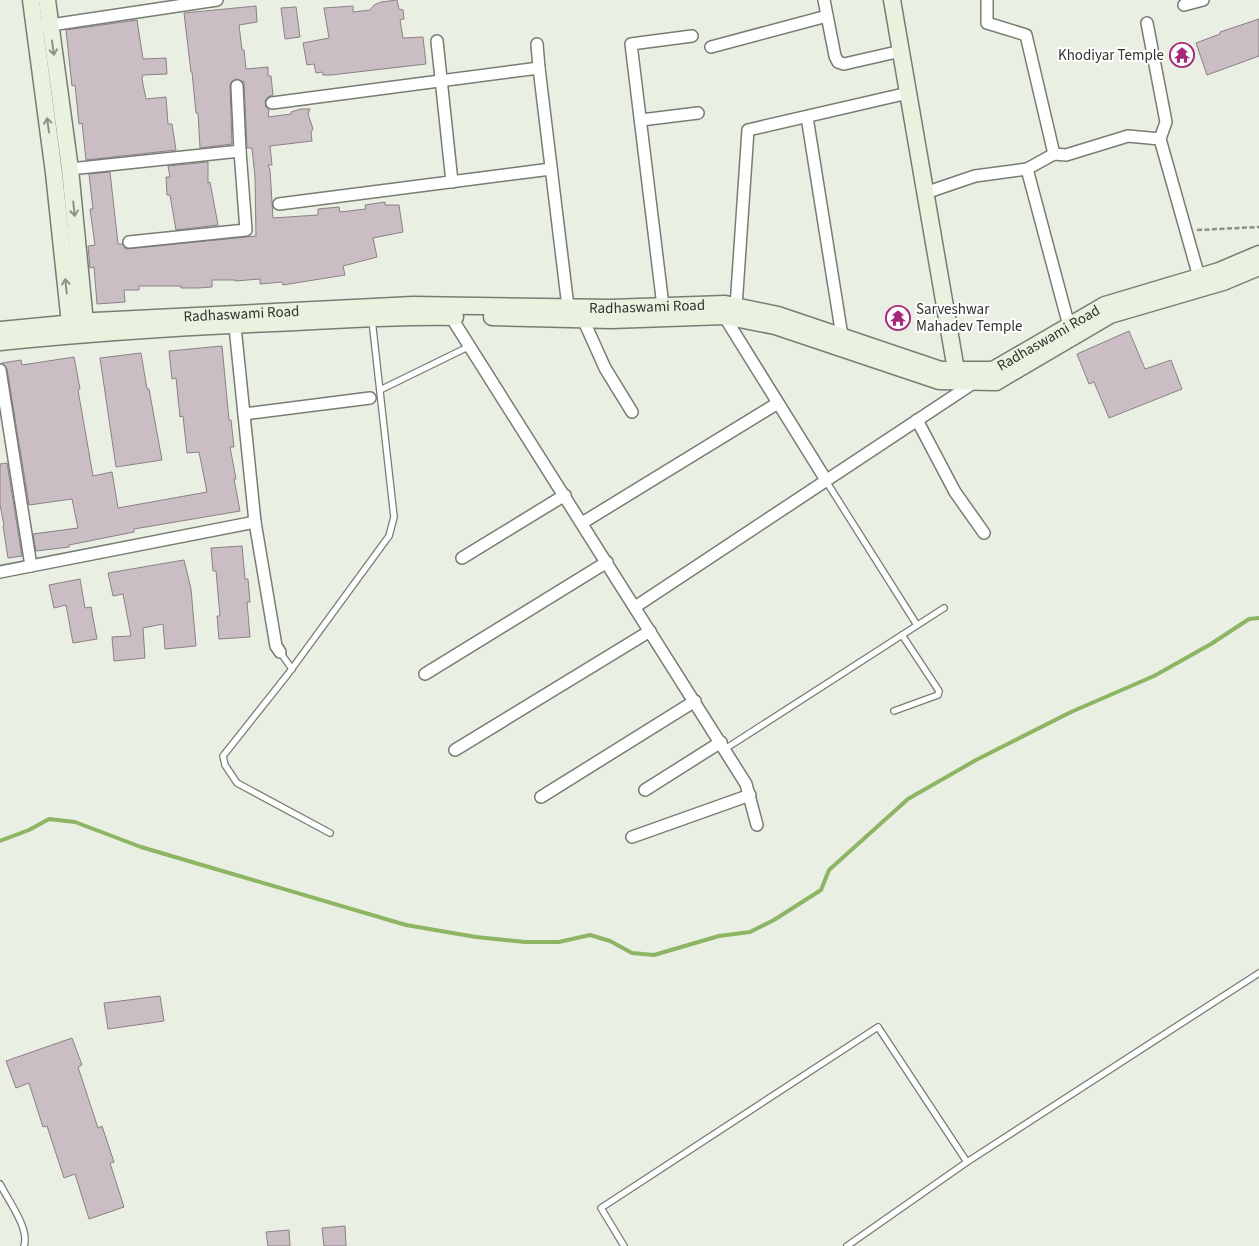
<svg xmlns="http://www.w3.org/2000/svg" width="1259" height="1246" viewBox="0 0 1259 1246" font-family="'Source Sans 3',sans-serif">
<rect width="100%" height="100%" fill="#e9efe3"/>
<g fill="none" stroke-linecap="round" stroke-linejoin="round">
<polyline stroke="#8db563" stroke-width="4" points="0,841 29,830 49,819 75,822 141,847 406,925 476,937 525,942 559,942 590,935 610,941 632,953 654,955 719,936 750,932 774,920 821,890 829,870 908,799 976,760 1071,712 1154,676 1211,644 1249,619 1259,618"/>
</g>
<g fill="#cabdc3" stroke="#8c8086">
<polygon points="397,0 399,9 403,10 404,19 400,20 403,38 423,37 426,64 331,75 323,75 322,72 316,73 314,64 307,65 303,43 329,38 324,8 353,6 353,12 370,10 374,5 381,2"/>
<polygon points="256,6 257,22 239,25 242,50 244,50 246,69 268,67 268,76 271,76 273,95 268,97 265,101 266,107 269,110 268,117 291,114 291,112 301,109 310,109 308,114 313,129 311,132 312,141 270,146 272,165 268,165 270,170 273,218 318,215 318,209 339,207 340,212 366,209 365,205 385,202 385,205 399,205 403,232 373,238 377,257 343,266 345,275 283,285 282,282 260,284 260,279 235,281 235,280 212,280 212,287 198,288 181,288 181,286 139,286 139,290 124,290 125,302 97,304 94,267 90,268 88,246 95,245 90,209 93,209 89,174 110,172 118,244 122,244 126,249 256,236 255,177 252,148 247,148 244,82 236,79 231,82 230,86 232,144 200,148 198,113 196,113 192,72 191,72 184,13"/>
<polygon points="296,7 300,37 285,39 281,8"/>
<polygon points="1259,19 1259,56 1207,75 1196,43 1220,34 1220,32"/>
<polygon points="137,20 143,59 166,58 167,74 143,75 142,79 146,99 166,97 168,124 172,124 176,150 86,160 82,123 79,124 75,85 72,86 66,30"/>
<polygon points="208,162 208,183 210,182 218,225 176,230 170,195 167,195 166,177 170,177 168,166"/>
<polygon points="1129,331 1145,369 1171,360 1182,389 1109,418 1094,382 1089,384 1077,354"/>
<polygon points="222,346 229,420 231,420 234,447 230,447 236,479 234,479 240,511 134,529 134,532 69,545 69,547 36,551 33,534 78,528 72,499 29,505 7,369 2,363 21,360 22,365 74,357 80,389 78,390 93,476 112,472 118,508 207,492 199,452 187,453 183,416 180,417 176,378 172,379 169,351"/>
<polygon points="141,353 147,389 149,389 162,460 116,467 100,358"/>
<polygon points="7,463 22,556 8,558 3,526 4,526 0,504 0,464"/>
<polygon points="242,546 245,579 248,579 250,602 247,602 250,637 219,639 217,616 220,616 216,571 213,571 211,548"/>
<polygon points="184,560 191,589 196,646 165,649 163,624 143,628 145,658 114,661 112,637 131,636 123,594 113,596 108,573"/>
<polygon points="80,579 85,608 91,607 97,639 73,643 66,605 54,608 49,585"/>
<polygon points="160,996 164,1021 108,1029 104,1003"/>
<polygon points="72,1038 82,1065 78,1067 98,1128 102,1126 114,1162 110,1163 124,1207 89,1219 75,1174 64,1178 47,1126 43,1127 29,1083 16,1088 6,1061"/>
<polygon points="345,1226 346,1246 324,1246 322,1228"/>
<polygon points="289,1230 290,1246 268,1246 266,1232"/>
</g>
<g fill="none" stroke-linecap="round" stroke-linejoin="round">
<defs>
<g id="lane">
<polyline points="380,390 470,346"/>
<polyline points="826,481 917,625"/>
<polyline points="280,652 292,669"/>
<polyline points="894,711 938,695 939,691 902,635"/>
<polyline points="725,749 944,608"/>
<polyline points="330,833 237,783 225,765 223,756 288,674 389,536 394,517 372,320"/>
<polyline points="967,1162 1259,973"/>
<path d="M0,1184c8,16 30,45 24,62"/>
<polyline points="624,1246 601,1208 878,1027 967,1162 847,1246"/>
</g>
<g id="street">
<polyline points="824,0 835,56 838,62 844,64 901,51"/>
<polyline points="987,0 987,23 1026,35 1054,154"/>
<polyline points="1184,5 1203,0"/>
<polyline points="1147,23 1166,122 1160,139 1199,277"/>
<polyline points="44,26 217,0"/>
<polyline points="437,41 452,182"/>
<polyline points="537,44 539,68"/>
<polyline points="711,47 827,16"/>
<polyline points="272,103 539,68 568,307"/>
<polyline points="807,117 842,336"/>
<polyline points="641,120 698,113"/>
<polyline points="70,169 240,151"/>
<polyline points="1027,169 1069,326"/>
<polyline points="925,193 975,176 1027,169 1054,154 1066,155 1128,136 1160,139"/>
<polyline points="279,204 551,169"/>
<polyline points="129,242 246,230 240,151 237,86"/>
<polyline points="663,306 631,44 692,36"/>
<polyline points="736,307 748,130 908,93"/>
<polyline points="724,316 826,480"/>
<polyline points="451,317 746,784 757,825"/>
<polyline points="583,319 605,368 632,412"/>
<polyline points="0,370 31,566"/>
<polyline points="244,414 370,398"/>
<polyline points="917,420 955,492 984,533"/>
<polyline points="255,522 276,646 280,652"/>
<polyline points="582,523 778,403"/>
<polyline points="462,558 565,495"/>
<polyline points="0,572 255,522 234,317"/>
<polyline points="635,607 975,382"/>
<polyline points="425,674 607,562"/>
<polyline points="455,750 650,631"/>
<polyline points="645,790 721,742"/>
<polyline points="541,797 695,701"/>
<polyline points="632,837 750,795"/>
</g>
<g id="secondary">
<polyline points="31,0 54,173 71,333"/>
<polyline points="47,0 70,169 86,333"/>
<polyline points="892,0 956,370"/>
<polyline points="492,317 611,320 724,316 775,326 939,381 996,382 1110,315 1223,282 1259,267"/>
<path id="s1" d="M0,330l95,-9 318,-16 198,3 114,-4 53,11 163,55h52l112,-65 114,-34 40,-17"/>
<path d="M0,342c98,-10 197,-16 296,-20 53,-3 106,-6 159,-5"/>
</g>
</defs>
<use href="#lane" stroke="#777d72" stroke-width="8"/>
<use href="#street" stroke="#777d72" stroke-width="14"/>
<use href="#secondary" stroke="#777d72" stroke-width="19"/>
<polyline stroke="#8b8f87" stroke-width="2.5" stroke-dasharray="5 2.5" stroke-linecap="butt" points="1197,230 1259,227"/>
<use href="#lane" stroke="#fff" stroke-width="5.5"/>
<use href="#street" stroke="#fff" stroke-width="11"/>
<use href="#secondary" stroke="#e8f2de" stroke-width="16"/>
</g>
<defs><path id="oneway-shaft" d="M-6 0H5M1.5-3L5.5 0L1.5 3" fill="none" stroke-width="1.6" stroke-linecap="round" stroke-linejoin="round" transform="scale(1.25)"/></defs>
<g stroke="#8c9286">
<use href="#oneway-shaft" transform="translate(53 48) rotate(82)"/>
<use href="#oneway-shaft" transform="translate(48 125) rotate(-98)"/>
<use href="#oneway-shaft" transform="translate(74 209) rotate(84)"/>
<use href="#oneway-shaft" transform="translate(66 286) rotate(-96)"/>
</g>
<defs>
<symbol id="temple-ring" viewBox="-11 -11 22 22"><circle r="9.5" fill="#fff" stroke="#a5287a" stroke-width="1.5"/><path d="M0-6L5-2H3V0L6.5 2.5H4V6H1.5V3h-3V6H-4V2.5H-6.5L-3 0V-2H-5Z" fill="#a5287a"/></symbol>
</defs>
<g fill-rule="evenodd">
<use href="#temple-ring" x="1168" y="41" width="28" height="28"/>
<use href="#temple-ring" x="884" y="304" width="28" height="28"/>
</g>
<g text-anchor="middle" stroke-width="4" stroke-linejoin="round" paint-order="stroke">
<g font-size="15" fill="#30322e" stroke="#fff" text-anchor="end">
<text x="1164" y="60">Khodiyar Temple</text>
<text x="916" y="314" text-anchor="start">Sarveshwar<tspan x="916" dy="17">Mahadev Temple</tspan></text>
</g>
<g font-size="15" fill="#30322e" stroke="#fff">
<text dy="5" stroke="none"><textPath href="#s1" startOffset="648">Radhaswami Road</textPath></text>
<text dy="5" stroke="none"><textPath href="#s1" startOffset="242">Radhaswami Road</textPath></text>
<text dy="5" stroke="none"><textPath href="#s1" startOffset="1068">Radhaswami Road</textPath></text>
</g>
</g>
</svg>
